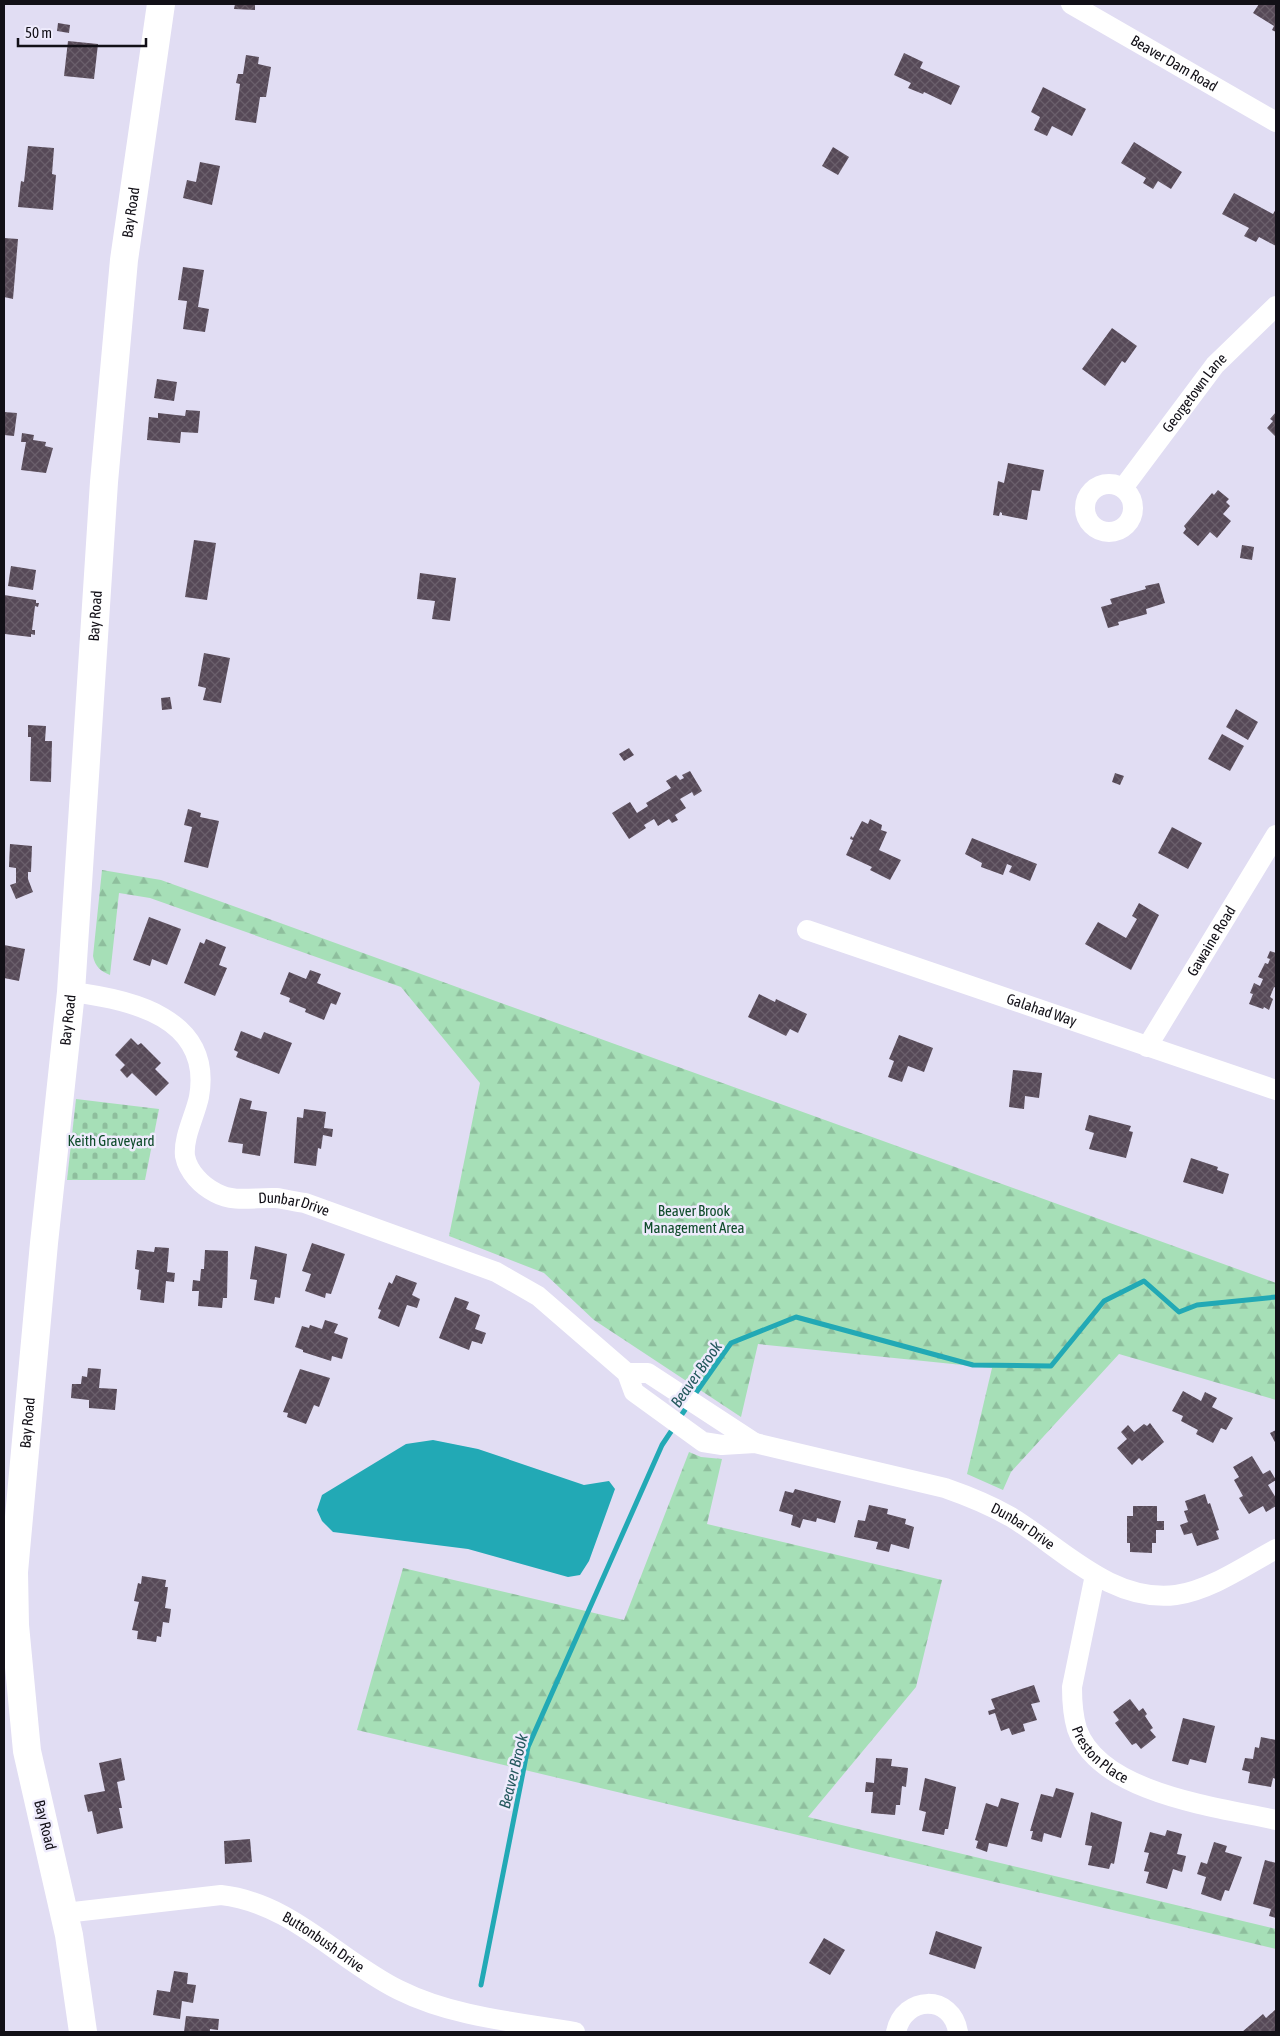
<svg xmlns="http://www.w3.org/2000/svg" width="1280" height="2036" viewBox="0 0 1280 2036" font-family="'Asap Condensed',sans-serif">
<defs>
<pattern id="forest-firs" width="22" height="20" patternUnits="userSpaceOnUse" patternTransform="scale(1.25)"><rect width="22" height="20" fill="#a6dfb7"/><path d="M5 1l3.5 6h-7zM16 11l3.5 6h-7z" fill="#8ebe9d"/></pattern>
<pattern id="cemetery-stones" width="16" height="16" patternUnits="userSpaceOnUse" patternTransform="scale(1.25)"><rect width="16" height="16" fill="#a6dfb7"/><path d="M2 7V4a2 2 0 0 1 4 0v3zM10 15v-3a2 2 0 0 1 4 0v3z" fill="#8ebe9d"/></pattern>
<pattern id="building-cross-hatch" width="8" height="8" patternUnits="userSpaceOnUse" patternTransform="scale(1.25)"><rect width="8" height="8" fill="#564957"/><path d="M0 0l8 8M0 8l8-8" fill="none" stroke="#6a5f6b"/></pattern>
</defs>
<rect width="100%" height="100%" fill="#e1ddf3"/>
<g fill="url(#forest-firs)">
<path d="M102,870l59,10 1115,403v117l-157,-46 -108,118 -8,18 -36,-16 25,-106 -234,-24 -17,73 -147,-97 -50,-47 -95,-37 31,-153 -79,-96 -251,-89 -31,-5 -9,82c-9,-4 -15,-8 -17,-19z"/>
<polygon points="689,1452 701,1457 722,1459 707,1524 942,1580 916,1687 808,1817 1276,1929 1276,1949 357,1730 403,1568 624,1620"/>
</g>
<polygon fill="url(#cemetery-stones)" points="76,1099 159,1109 145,1180 67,1180"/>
<polygon fill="#22a9b5" points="433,1440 478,1449 584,1485 609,1481 615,1489 589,1561 580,1575 568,1577 468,1549 333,1532 322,1521 317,1510 322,1495 406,1444"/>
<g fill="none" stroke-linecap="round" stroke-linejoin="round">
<g stroke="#22a9b5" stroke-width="5">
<polyline points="693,1397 731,1343 796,1317 973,1365 1051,1366 1104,1301 1144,1281 1179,1312 1197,1305 1276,1297"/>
<polyline points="678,1420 689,1404"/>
<polyline points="481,1985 528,1747 662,1445 674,1427"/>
</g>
</g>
<g fill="url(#building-cross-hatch)">
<polygon points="235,4 255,4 255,10 234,9"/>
<polygon points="1259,4 1276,4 1276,32 1272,30 1274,26 1253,13"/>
<polygon points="58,23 70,25 69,33 57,31"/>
<polygon points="68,41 98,44 94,79 64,76"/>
<polygon points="904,53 923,62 920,68 960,86 951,105 924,92 923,94 908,88 911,83 894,75"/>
<polygon points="246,55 259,57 258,64 271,67 266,97 260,97 256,123 235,120 240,84 236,83 238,74 243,74"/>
<polygon points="1043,87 1086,109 1072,136 1052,126 1047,136 1034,130 1040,117 1031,112"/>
<polygon points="1134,142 1182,172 1171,189 1158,181 1153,189 1143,183 1146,178 1121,163"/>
<polygon points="28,146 54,148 52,174 56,175 53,210 18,207 21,181 24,182"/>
<polygon points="833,147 849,157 838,175 822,166"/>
<polygon points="200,162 220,166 212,205 183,198 187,180 196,182"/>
<polygon points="1234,193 1273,214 1276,209 1276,246 1259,237 1256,242 1244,236 1249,228 1222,214"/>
<polygon points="4,238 18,239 13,299 4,297"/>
<polygon points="183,267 204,270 198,307 209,309 205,332 183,329 187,301 178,300"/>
<polygon points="1112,328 1137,346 1125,363 1122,361 1105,386 1082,369"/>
<polygon points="157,379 177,382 174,401 154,398"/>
<polygon points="186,410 200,411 198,433 181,432 180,443 147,440 149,417 158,418 158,413 185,416"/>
<polygon points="4,412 17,413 14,436 4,435"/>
<polygon points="1276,412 1276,437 1267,428 1273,421 1270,419"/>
<polygon points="22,433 34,435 33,440 46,442 45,446 53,448 46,473 21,470 26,442 21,442"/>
<polygon points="1008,463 1044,470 1040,491 1032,490 1027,520 1002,515 1002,513 1000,512 999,516 993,515 998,481 1004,483"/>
<polygon points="1218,490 1229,499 1226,502 1230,506 1223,514 1231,521 1217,538 1210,532 1198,546 1183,533 1186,529 1184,526 1212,493 1214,495"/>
<polygon points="194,540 216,543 207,600 185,597"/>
<polygon points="1242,545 1254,547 1252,560 1240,558"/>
<polygon points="11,566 36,570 33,590 8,586"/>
<polygon points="420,573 456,578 450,621 432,619 435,601 417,599"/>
<polygon points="1159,583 1165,603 1146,609 1147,614 1118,622 1119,625 1108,628 1101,607 1112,604 1110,599 1146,589 1145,586"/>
<polygon points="4,595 36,600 36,603 39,603 38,607 35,606 32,630 35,630 35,635 31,634 31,637 5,634"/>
<polygon points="204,653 230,658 221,703 203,700 206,688 198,686"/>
<polygon points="170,697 172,709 162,710 161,698"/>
<polygon points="1236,709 1258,722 1248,740 1226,727"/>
<polygon points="28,725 46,726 45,741 52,741 51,782 30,781 31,737 28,737"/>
<polygon points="1222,734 1244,746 1230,771 1208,759"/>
<polygon points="629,748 634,755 624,761 619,754"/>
<polygon points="690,771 702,791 694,796 692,792 680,799 686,808 675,815 678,820 672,823 669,819 658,826 654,819 644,825 646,828 629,839 612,813 630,802 637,813 648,806 646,803 671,788 666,781 676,775 680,780 684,778 682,775"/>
<polygon points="1115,773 1124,776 1120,785 1112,782"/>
<polygon points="188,809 201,813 200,817 219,821 208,868 184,862 192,827 184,825"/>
<polygon points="870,819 882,825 881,830 887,832 879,850 901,860 890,880 870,870 872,867 846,855 853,840 850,839 851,836 853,838 862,821 868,824"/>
<polygon points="1172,827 1202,843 1188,869 1158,853"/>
<polygon points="972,838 1037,864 1030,881 1009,872 1012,866 1007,864 1003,875 981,867 982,863 965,854"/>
<polygon points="10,844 32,846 31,872 28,872 28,879 33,892 16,899 10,885 16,883 16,868 9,867"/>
<polygon points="1139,903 1159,915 1131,970 1085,944 1098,922 1126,938 1137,919 1132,916"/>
<polygon points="149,917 181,929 167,965 152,959 150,966 133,960"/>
<polygon points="206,939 226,947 219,965 227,968 215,996 184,983 200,942 204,944"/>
<polygon points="4,945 25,949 19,981 4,978"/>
<polygon points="1270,951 1276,953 1276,988 1274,987 1270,997 1273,999 1269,1010 1264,1007 1263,1009 1249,1004 1253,994 1250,993 1254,983 1260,986 1263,979 1258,977 1265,963 1268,964 1270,959 1267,958"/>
<polygon points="310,970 321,974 317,983 341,993 336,1005 331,1003 324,1020 305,1012 306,1009 289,1002 290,998 280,994 289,972 306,979"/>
<polygon points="759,994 775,1002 776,999 807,1014 798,1033 790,1029 786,1036 748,1017"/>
<polygon points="241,1031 261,1039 264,1032 292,1043 279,1074 236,1057 238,1052 234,1050"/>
<polygon points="899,1035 933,1048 924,1072 908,1066 902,1082 888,1077 894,1061 889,1059"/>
<polygon points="131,1038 138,1045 141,1043 161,1063 155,1069 169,1083 156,1096 132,1073 127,1078 120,1070 125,1065 115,1055"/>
<polygon points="1013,1070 1042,1073 1039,1098 1025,1096 1024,1109 1009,1107"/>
<polygon points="240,1098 252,1101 250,1109 267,1112 260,1156 242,1153 243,1144 228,1142"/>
<polygon points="304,1109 326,1112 324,1128 333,1129 332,1137 323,1135 321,1149 318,1148 316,1166 294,1163 297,1117 303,1118"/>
<polygon points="1089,1115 1131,1126 1129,1131 1133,1132 1126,1158 1089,1149 1094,1133 1085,1130"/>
<polygon points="1191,1158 1218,1167 1217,1170 1229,1174 1223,1194 1183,1182"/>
<polygon points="312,1243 345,1254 331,1294 326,1293 325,1298 305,1291 311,1274 302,1271"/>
<polygon points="255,1246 287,1254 280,1298 275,1297 274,1304 254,1300 257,1280 250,1279"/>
<polygon points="155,1247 169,1248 167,1272 175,1273 174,1282 166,1281 164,1303 140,1300 141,1290 137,1289 139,1270 135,1269 137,1250 154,1252"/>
<polygon points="205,1250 228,1251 227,1298 223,1298 222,1308 198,1306 199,1291 192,1291 193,1280 200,1281 201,1269 204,1269"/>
<polygon points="396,1275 417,1283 412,1295 420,1299 417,1308 407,1305 399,1327 378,1318 381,1310 378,1309 389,1282 392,1284"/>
<polygon points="455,1297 469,1302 466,1309 480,1315 475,1329 486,1333 482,1344 472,1341 469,1350 439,1338"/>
<polygon points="325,1320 338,1324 334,1333 348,1338 342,1359 332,1356 331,1361 303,1352 303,1350 295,1347 302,1326 309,1328 310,1325 322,1329"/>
<polygon points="88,1368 101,1369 99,1388 117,1389 115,1410 89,1408 89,1400 71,1398 72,1384 81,1384 82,1376 87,1377"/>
<polygon points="300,1369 330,1378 319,1407 314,1405 306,1424 287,1417 288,1413 283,1412"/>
<polygon points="1183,1391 1201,1401 1205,1392 1217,1398 1212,1407 1233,1418 1226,1430 1221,1428 1213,1443 1196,1434 1198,1430 1181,1421 1183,1416 1172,1411"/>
<polygon points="1150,1423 1164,1442 1142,1461 1139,1458 1132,1465 1117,1448 1127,1439 1121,1432 1128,1425 1134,1432 1144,1424 1147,1426"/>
<polygon points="1276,1430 1276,1444 1270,1433"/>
<polygon points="1252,1456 1263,1474 1270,1470 1276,1480 1268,1485 1276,1498 1276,1506 1266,1512 1263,1506 1249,1514 1239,1498 1243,1496 1234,1480 1239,1477 1233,1467"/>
<polygon points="795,1489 841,1501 835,1523 817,1518 816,1522 803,1519 800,1528 791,1525 793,1515 779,1511 785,1491 793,1493"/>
<polygon points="1205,1494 1208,1504 1210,1503 1219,1530 1216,1531 1219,1539 1197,1546 1192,1533 1184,1535 1180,1525 1188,1522 1184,1511 1188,1510 1185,1501"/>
<polygon points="869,1505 888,1509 887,1514 906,1519 905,1524 914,1527 909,1549 891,1544 889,1552 876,1549 878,1542 854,1537 858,1520 865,1521"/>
<polygon points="1133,1506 1157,1506 1157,1521 1164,1521 1164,1530 1156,1530 1156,1543 1152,1543 1152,1553 1130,1552 1130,1543 1127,1543 1127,1516 1133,1516"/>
<polygon points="142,1576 166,1580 165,1587 168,1587 165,1608 171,1609 169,1623 163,1622 161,1637 157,1636 156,1642 137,1639 138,1631 132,1630 139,1602 134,1601 138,1583 141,1584"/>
<polygon points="1034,1685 1040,1702 1031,1704 1037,1720 1023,1724 1025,1731 1012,1735 1009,1728 1001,1731 995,1713 989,1715 988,1711 995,1709 991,1699"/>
<polygon points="1130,1699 1139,1711 1143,1708 1147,1714 1145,1716 1153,1728 1150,1730 1156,1737 1141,1749 1136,1743 1132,1745 1115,1723 1119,1720 1113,1712"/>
<polygon points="1183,1718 1215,1726 1206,1763 1190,1759 1188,1765 1172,1761"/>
<polygon points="1261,1737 1276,1740 1276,1779 1273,1778 1271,1787 1248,1783 1250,1772 1242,1770 1245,1758 1253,1759 1255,1747 1259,1748"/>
<polygon points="121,1758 125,1780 117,1782 122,1808 119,1808 123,1828 97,1834 92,1811 88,1812 84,1795 105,1791 99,1763"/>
<polygon points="876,1758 892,1759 891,1766 908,1768 906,1787 902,1786 900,1805 896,1805 895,1815 871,1813 873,1792 865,1792 866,1782 874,1783"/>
<polygon points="925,1778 956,1787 948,1829 945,1829 944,1835 922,1831 926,1812 919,1810"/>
<polygon points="1056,1788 1074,1793 1061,1838 1044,1833 1042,1842 1031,1839 1033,1831 1030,1831 1041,1794 1053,1797"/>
<polygon points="1001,1798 1019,1803 1007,1847 989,1843 987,1852 976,1848 978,1841 975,1840 986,1803 998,1807"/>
<polygon points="1091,1812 1122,1822 1114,1864 1111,1863 1109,1869 1088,1865 1092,1846 1085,1845"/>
<polygon points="1167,1830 1182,1834 1177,1854 1186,1856 1182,1872 1173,1869 1167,1889 1146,1883 1149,1872 1144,1871 1149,1853 1144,1852 1150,1832 1165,1836"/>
<polygon points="250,1839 252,1862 225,1864 224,1841"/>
<polygon points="1214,1842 1227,1846 1225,1852 1242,1857 1229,1891 1225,1890 1221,1901 1201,1894 1206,1877 1197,1874 1201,1862 1207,1864"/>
<polygon points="1265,1860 1276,1863 1276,1918 1269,1916 1271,1909 1253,1904"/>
<polygon points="936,1931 982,1947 975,1969 929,1954"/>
<polygon points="824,1938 845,1950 830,1975 809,1963"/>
<polygon points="174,1971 188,1973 187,1984 196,1985 193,2003 182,2001 180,2019 153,2015 157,1990 170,1992"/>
<polygon points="1276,2009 1276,2032 1242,2032 1263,2014 1266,2018"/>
<polygon points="186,2016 219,2019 218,2030 210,2029 210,2032 184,2032"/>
</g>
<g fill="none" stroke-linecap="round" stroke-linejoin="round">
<g stroke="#fff" stroke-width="20">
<path id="s1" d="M1071,4l205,118"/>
<circle cx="1109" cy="508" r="24"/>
<path id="s2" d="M1123,488l92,-123 61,-59"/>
<path id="s3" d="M807,930l469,160"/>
<path id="s4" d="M71,992c60,7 142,26 128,105 -4,19 -16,40 -14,59 3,16 17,30 31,37 18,10 40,4 60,5 9,1 20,4 29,5l191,69 42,24 89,77 7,19 69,50 19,3 33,-2 190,45c23,8 45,17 66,29 51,31 100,86 165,78 35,-5 70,-30 100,-46"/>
<path id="s5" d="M1147,1047l129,-212"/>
<polyline points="627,1373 648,1373 755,1443"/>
<path id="s6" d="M1095,1575l-23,112c0,14 1,29 5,42 23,65 141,78 199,91"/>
<path id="s7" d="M65,1913l156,-18c71,8 117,65 178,95 54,27 118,32 176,42"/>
<path d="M896,2032c8,-37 56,-38 62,0"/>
</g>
<path stroke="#fff" stroke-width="28" id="s8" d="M83,2032l-14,-97 -42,-184 -12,-126 -1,-53 30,-329 27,-251 33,-510 20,-222 37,-256"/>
</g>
<g text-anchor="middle" stroke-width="5" stroke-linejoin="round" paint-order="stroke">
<g font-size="15" fill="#121017" stroke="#eeebfc">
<text dy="5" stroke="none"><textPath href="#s1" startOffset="119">Beaver Dam Road</textPath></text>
<text dy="5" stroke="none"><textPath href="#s8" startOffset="1831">Bay Road</textPath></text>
<text dy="5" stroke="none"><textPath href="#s2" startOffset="119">Georgetown Lane</textPath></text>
<text dy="5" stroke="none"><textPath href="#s8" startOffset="1426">Bay Road</textPath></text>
<text dy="5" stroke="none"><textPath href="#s5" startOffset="124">Gawaine Road</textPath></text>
<text dy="5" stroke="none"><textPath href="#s3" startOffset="248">Galahad Way</textPath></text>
<text dy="5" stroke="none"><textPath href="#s8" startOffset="1021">Bay Road</textPath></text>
<text dy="5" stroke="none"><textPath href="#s4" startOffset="380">Dunbar Drive</textPath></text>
<text dy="5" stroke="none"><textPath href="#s8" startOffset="616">Bay Road</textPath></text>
<text dy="5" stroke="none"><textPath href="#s4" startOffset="1200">Dunbar Drive</textPath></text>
<text dy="5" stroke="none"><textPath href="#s6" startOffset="192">Preston Place</textPath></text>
<text transform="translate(45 1825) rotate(76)" y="5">Bay Road</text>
<text dy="5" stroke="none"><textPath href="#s7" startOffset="271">Buttonbush Drive</textPath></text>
</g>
<g font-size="15" fill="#0e4b2a" stroke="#eeebfc">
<text x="111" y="1146">Keith Graveyard</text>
<text x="694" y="1216">Beaver Brook<tspan x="694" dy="17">Management Area</tspan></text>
</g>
<g font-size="16" font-style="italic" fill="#25595e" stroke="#eeebfc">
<text transform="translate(696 1374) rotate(-55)" y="6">Beaver Brook</text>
<text transform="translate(513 1771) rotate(-76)" y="6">Beaver Brook</text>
</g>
</g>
<rect width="1280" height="2036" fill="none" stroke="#121017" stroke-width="10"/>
<path d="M18 38v8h128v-8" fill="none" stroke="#121017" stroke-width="2.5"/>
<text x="25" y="38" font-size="15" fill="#121017" stroke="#eeebfc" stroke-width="4" paint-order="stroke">50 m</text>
</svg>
